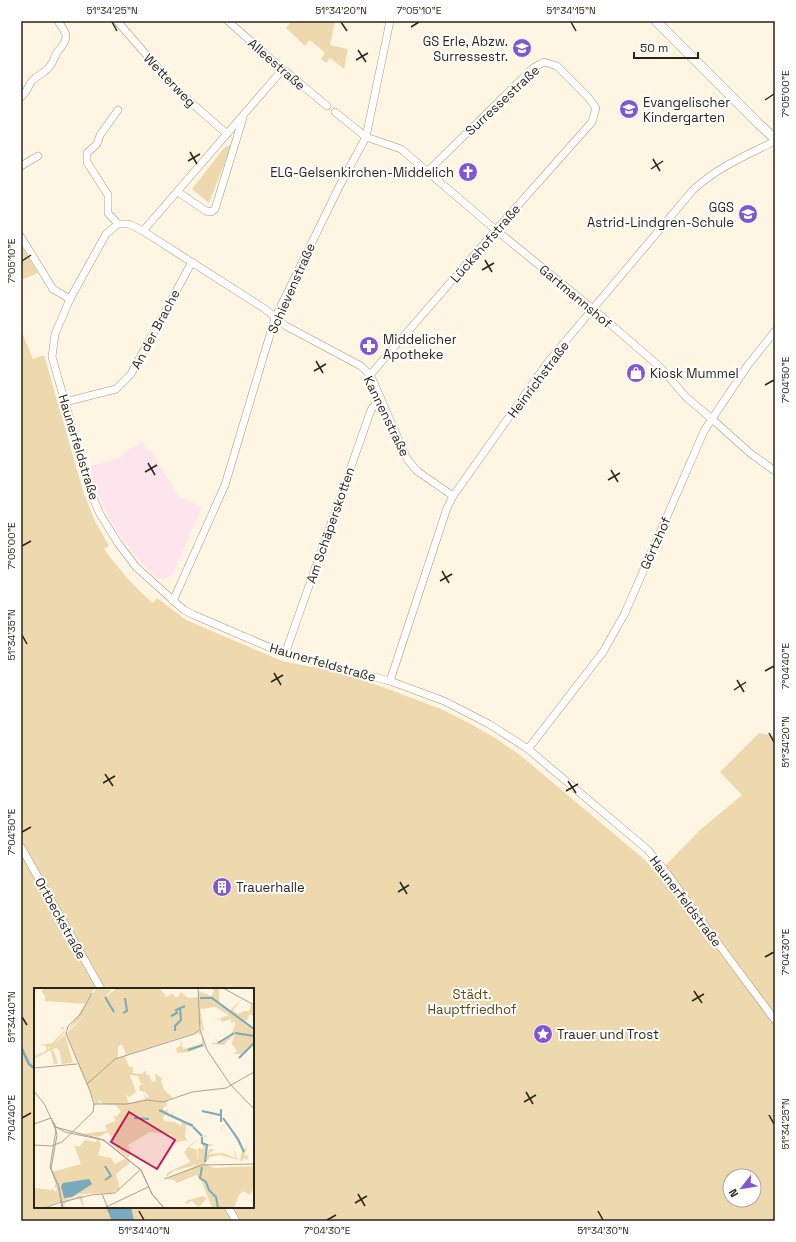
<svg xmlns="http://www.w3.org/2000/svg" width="796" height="1242" viewBox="0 0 796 1242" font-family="'Space Grotesk',sans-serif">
<rect width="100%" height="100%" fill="#fef5e2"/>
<polygon fill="#fde4ed" points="142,442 148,451 151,450 179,497 202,507 173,573 169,577 163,579 157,578 145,567 133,553 117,531 104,508 94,484 89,467 125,456 123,453"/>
<g fill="#eed8ae" fill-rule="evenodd">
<polygon points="289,21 335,21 330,45 348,49 344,69 330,58 326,63 321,59 325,53 310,40 305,46 286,28 290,23"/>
<polygon points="232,144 209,203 192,189 224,148"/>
<polygon points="21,245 38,273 21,280"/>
<path d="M21,330l12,29 11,-4 40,139 11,27 14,25 -5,3c15,20 30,38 49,54l4,-5 29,22 96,41 60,12 43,15 56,21 28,14 26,15 25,17 125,105 12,14 43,-44 42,-35 -22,-23 39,-39 16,3v485h-537l-8,-14h23v-218h-149l-83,-147zM730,1176h24v24h-24z"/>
<polygon points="21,852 98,989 35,989 35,1207 224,1207 232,1221 21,1221"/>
</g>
<polygon fill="#79aabf" points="106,1207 131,1207 134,1221 112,1221"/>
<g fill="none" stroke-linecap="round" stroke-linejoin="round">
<polyline stroke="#79aabf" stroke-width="2.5" points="21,1047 29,1064 35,1069"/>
<defs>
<g id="minor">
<polyline points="117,21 178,91 227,134"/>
<polyline points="228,21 265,54 327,106"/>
<path d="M21,97c6,-4 7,-12 12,-17 5,-5 13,-8 17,-14 4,-5 5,-12 9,-16 11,-13 8,-16 -1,-29"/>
<polyline points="335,112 366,137 401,149 496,230 593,309 660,367 686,397 712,419 750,453 775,471"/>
<polyline points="21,166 38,156"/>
<polyline points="178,192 206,211 211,212 215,209 243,118"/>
<polyline points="118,224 108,213 108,195 87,162 87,153 97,144 100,135 118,110"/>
<polyline points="143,231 283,69"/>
<polyline points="21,237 53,289 70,299"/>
<polyline points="370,375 496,230 592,122 596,108 588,97 557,66 544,62 533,68 427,172"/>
<polyline points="65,402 116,389 131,374 192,262"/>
<polyline points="453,496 417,471 407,459 374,383 370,375 361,366 286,326 265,309 143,231 129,224 118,224 106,234 70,299 55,334 52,357 91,493 100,514 118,543 136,567 184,610 194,615 285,654 390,681 444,701 489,724 528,749 648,850 666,872 731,961 775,1020"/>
<polyline points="173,601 225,485 275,318 340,185 366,137 390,21"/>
<polyline points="285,654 371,410 380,398"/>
<path d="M390,681l57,-173 6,-12 95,-134 145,-172c25,-23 52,-34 82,-49"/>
<polyline points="528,749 603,652 625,613 704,431 748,365 775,331"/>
<polyline points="21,847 101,989"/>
<polyline points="228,1207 236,1221"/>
</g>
<polyline id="tertiary" points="656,21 759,124 775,139"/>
</defs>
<use href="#minor" stroke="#a6987b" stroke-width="8"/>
<use href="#tertiary" stroke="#a6987b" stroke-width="10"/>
<use href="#minor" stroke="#fff" stroke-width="7"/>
<use href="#tertiary" stroke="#fff" stroke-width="9"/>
</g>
<path fill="none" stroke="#2b2519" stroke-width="1.5" d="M112,22l5,9M341,22l6,9M571,22l5,9M411,27l8,-5M358,50l8,12M356,60l12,-7M765,100l9,-6M190,152l7,12M653,159l7,12M188,161l12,-7M651,169l12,-8M485,260l7,12M22,261l9,-6M482,270l12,-7M316,361l7,12M314,371l12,-7M765,385l9,-5M148,463l7,12M611,470l7,12M145,472l12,-7M608,480l12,-7M22,546l9,-5M442,571l7,12M440,581l12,-7M22,635l5,9M765,671l9,-5M274,673l7,12M737,680l7,12M271,682l12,-7M734,690l12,-8M769,733l5,9M105,774l8,12M568,781l8,12M103,783l12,-7M566,791l12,-7M22,832l9,-5M400,882l7,12M398,892l11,-7M765,957l9,-5M694,991l8,12M692,1001l12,-7M22,1017l5,8M526,1092l7,12M524,1102l12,-7M769,1115l5,9M22,1118l9,-5M358,1194l7,12M355,1203l12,-7M139,1211l5,9M598,1211l5,9M327,1220l9,-5"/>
<defs>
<symbol id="school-disc" viewBox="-11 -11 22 22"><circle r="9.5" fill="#8057d1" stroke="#fff"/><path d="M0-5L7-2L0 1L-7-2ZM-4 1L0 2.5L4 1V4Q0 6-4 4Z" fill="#fff"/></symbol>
<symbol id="church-disc" viewBox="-11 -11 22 22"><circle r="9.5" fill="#8057d1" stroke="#fff"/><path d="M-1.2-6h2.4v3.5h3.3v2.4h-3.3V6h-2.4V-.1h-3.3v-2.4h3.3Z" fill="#fff"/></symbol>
<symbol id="pharmacy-disc" viewBox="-11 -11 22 22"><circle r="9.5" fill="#8057d1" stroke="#fff"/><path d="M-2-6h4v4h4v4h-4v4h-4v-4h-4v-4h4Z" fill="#fff"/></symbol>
<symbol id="shop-disc" viewBox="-11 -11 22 22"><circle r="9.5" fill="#8057d1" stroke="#fff"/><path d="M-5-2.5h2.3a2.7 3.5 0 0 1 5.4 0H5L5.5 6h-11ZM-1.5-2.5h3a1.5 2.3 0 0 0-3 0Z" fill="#fff"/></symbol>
<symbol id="building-disc" viewBox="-11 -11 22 22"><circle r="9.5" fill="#8057d1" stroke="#fff"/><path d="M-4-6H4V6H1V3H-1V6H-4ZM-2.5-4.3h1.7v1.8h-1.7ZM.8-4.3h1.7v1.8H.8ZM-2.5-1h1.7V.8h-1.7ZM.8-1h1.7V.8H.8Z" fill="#fff"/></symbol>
<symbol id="sight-disc" viewBox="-11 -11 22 22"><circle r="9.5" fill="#8057d1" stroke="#fff"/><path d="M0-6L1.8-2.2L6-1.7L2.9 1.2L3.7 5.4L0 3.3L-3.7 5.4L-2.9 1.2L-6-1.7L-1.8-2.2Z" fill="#fff"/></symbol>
</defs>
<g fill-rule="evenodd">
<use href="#school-disc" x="511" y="37" width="22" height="22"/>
<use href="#school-disc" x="618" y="98" width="22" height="22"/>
<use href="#church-disc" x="457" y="161" width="22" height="22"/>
<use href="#school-disc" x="737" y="203" width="22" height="22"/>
<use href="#pharmacy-disc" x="358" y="335" width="22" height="22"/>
<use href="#shop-disc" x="625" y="362" width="22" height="22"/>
<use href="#building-disc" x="211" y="876" width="22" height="22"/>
<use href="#sight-disc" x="532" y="1023" width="22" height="22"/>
</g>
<g text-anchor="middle" stroke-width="4" stroke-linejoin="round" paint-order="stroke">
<g font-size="13" fill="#2b2519" stroke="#fff" text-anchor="start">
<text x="508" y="46" text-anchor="end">GS Erle, Abzw.<tspan x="508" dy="15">Surressestr.</tspan></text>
<text x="643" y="107">Evangelischer<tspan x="643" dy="15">Kindergarten</tspan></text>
<text x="454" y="177" text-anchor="end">ELG-Gelsenkirchen-Middelich</text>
<text x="734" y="212" text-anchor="end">GGS<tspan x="734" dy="15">Astrid-Lindgren-Schule</tspan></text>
<text x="383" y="344">Middelicher<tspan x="383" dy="15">Apotheke</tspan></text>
<text x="650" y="378">Kiosk Mummel</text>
<text x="236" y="892">Trauerhalle</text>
<text x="557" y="1039">Trauer und Trost</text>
</g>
<g font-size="13" fill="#2b2519" stroke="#fff">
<text transform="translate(277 64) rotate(41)" y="5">Alleestraße</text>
<text transform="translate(170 80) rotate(46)" y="5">Wetterweg</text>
<text transform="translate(502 100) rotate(-43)" y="5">Surressestraße</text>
<text transform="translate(485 243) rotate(-49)" y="5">Lückshofstraße</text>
<text transform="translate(291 288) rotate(-66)" y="5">Schievenstraße</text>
<text transform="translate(576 296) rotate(40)" y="5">Gartmannshof</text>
<text transform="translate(155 329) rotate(-62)" y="5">An der Brache</text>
<text transform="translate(538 379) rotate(-53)" y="5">Heinrichstraße</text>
<text transform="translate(387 416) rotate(64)" y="5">Kannenstraße</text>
<text transform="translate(79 447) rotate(73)" y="5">Haunerfeldstraße</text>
<text transform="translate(330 525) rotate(-71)" y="5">Am Schäperskotten</text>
<text transform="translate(655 543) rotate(-66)" y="5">Görtzhof</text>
<text transform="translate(323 662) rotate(16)" y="5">Haunerfeldstraße</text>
<text transform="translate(686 901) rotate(53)" y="5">Haunerfeldstraße</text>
<text transform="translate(61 918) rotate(61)" y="5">Ortbeckstraße</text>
</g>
<g font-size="13" fill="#5d4714" stroke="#fff">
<text x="472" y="999">Städt.<tspan x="472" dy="15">Hauptfriedhof</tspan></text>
</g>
</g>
<g transform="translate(34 988)">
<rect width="220" height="220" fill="#fef5e2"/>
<path d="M11,0h50l-10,16 -40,-3v-5l-4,-5zM83,0h42l7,8 -1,2 7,-5 3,4h3l3,-5 7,6 10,-1 1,-6 12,5 3,-5 -3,-3h5l3,1v13l11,8 12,-11 -9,11 5,4 6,-3h5l2,-6 3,1v11l-4,-3 -4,7 -7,-4 8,9 2,-2 5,4 -5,-2 5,5v12l-13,11h-7l3,-3 -5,-7 2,-9 -4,4 2,3 -3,-3 -5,6 -12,-1 1,-3 1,2h3l-2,-6 3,5 13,-7 4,-10v-3l-4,1v-4l-9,3 -2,-3 -8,2 17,-6 -14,-8 -15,2 4,22 -3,-1 1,-7 -4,9 -72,23 -4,-11 -4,3v11l7,-2 4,11h4v6l9,1 4,-4v5h3l3,7 4,-1 -1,-8 8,6 -2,1 3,10 9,8 -9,3 -22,-1 24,1 1,5 -4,1 1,4 4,-2 -1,6 5,1v-7l1,7 14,8 3,-2 13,13 -2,2 -7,-10 -8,-2 -1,12 6,7 8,-5 -10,8 8,3v13l1,-15 6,1 -3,-8 1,-4 3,-2 2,2h-4v6l11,2 -7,2v7l3,-5h5l-7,5 15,-1 12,5 -1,-10 3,11 3,1 2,-10 -15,-26 -5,3 -1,5v-5l7,-4 16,27 3,-4 -2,7v3l3,-1 -1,6 -2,-3 -3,3 -22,-6 -10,2 -5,7 9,4 40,-2v22l-4,7 -7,-4 -4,4 -5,13h-22l-10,-26 -6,-7 -19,8 -3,-3 -8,-1 34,-15 -6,2 -1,-3v3l-19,5 -8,6 1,-4 23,-11 -6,-10 7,-8 -4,-4 -12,3 -4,-8 -21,-3 -22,13 3,7 -3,6 -12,-10 -8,-16 -9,5 -17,-3 25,-3 -2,-6 11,-4 -3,-6 3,2 5,-6 -6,-6 -12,-1 -5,-5 2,5 -5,-1 -29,-69 20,-20 -19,17 29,-42 16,1 -13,12zM96,87l8,1 3,8 4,-1 -6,3 1,5 5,1 4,5 -3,1 -3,-6 2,7 -16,4 -3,-9 3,3 7,-5zM131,127l17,7 -1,4 -6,-4 -10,-1 -3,-3zM30,39l1,6 -16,15 -6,5 -9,5v-5l1,3 11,-6v-4l-6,-1 12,-2 13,-13 -6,-2zM166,43l2,2 3,10h2l-3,1 3,6 -3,-4 -15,6 -12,1 -1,-5 5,-2 -1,-7 3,10 19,-5v-11l-6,1zM31,47l8,28 -11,1 -3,-14 -3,-2 -3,1 5,15h-4l-3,-13 2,-2 -19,10zM63,150l4,6 -3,11 13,3 4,6 11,-6 5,4 -15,12 4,15 -8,4 -32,1 -17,7 19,-6 2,13 -5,-10 -15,3h7l-6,2 -1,5 -5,-22 -7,-14 29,-8 -7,-19 5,2 6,-7 11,2zM22,196l4,17 -16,7h-10v-20l18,2 1,-2 2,4 2,-2 -3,-4zM168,208l5,2 -6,7 -3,2 -6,-6 -7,3 1,-3z" fill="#eed8ae" fill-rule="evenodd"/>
<path d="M55,191l3,5 -20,13 -8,1 -3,-12 2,-3z" fill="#79aabf"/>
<path fill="none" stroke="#79aabf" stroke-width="2" d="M71,9l9,15M166,10h12l42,31M89,25l4,-2 -2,-13M137,28l6,-3 -1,-3 9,-4M141,43v-5l6,-6 -1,-12M201,45l19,3M184,55l16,-10M154,62l15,-5M205,70l15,-15M125,122l34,16M168,123l18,4M100,130l15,1M189,130l15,21 6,13M187,134v-13M159,139l9,9M168,149v6l5,2 -2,17M168,179l-2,11 6,4 3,8 7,7 2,11M71,192l6,-4 -6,-10"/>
<path fill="none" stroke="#aaa292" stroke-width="1" d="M164,0l2,42M189,0l31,17M166,42l7,20 23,34 24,25M0,80l43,-4M53,96l28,-25 79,-25 6,-4M0,103l11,14 11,25 -6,37 8,20 4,21M59,116h34l20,-4 16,2 29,-10 34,-4 28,-16M20,135l3,12 -6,34 8,17 4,22M0,136l17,-6 5,9 9,5 38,8 38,30 11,24 12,14M21,139l49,13 37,30 11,24 12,14M0,157l17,1 11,-4 31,-30 1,-8 -4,-13 -24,-57 2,-8 12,-11 12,-22M130,191l38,-14 52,-1M68,206l6,14M24,215l33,-8 24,-2 26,-24M11,220l13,-5M70,220l44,-21"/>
<path fill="#c2185b" fill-opacity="0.15" stroke="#c2185b" stroke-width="2" d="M95,124l46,28 -18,29 -46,-27z"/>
<rect width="220" height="220" fill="none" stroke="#2b2519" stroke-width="2"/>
</g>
<rect width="796" height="1242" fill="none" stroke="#ffffff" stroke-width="44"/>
<g transform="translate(742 1188) rotate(239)"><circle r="19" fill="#ffffff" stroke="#aaa8a3"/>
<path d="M0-3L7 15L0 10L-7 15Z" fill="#8057d1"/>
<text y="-6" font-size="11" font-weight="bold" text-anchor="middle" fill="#2b2519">N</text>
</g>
<path d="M634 52v6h64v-6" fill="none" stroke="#2b2519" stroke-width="2"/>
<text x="640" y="52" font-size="12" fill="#2b2519" stroke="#ffffff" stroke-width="3" paint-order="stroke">50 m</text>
<rect x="22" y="22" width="752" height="1198" fill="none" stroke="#2b2519" stroke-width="1.5"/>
<g font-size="10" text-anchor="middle" fill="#2b2519">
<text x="112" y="14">51°34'25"N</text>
<text x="341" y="14">51°34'20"N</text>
<text x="419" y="14">7°05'10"E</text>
<text x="571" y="14">51°34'15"N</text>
<text transform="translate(785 94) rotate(-90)" y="4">7°05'00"E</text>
<text transform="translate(11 261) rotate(-90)" y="4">7°05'10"E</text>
<text transform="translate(785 380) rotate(-90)" y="4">7°04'50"E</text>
<text transform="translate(11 546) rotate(-90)" y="4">7°05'00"E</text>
<text transform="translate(11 635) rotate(-90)" y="4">51°34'35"N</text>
<text transform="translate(785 666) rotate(-90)" y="4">7°04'40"E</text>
<text transform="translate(785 742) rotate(-90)" y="4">51°34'20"N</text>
<text transform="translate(11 832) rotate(-90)" y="4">7°04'50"E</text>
<text transform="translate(785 952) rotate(-90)" y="4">7°04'30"E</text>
<text transform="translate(11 1017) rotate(-90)" y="4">51°34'40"N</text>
<text transform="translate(11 1118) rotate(-90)" y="4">7°04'40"E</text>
<text transform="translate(785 1124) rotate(-90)" y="4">51°34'25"N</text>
<text x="144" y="1234">51°34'40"N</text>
<text x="327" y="1234">7°04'30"E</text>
<text x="603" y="1234">51°34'30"N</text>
</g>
</svg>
